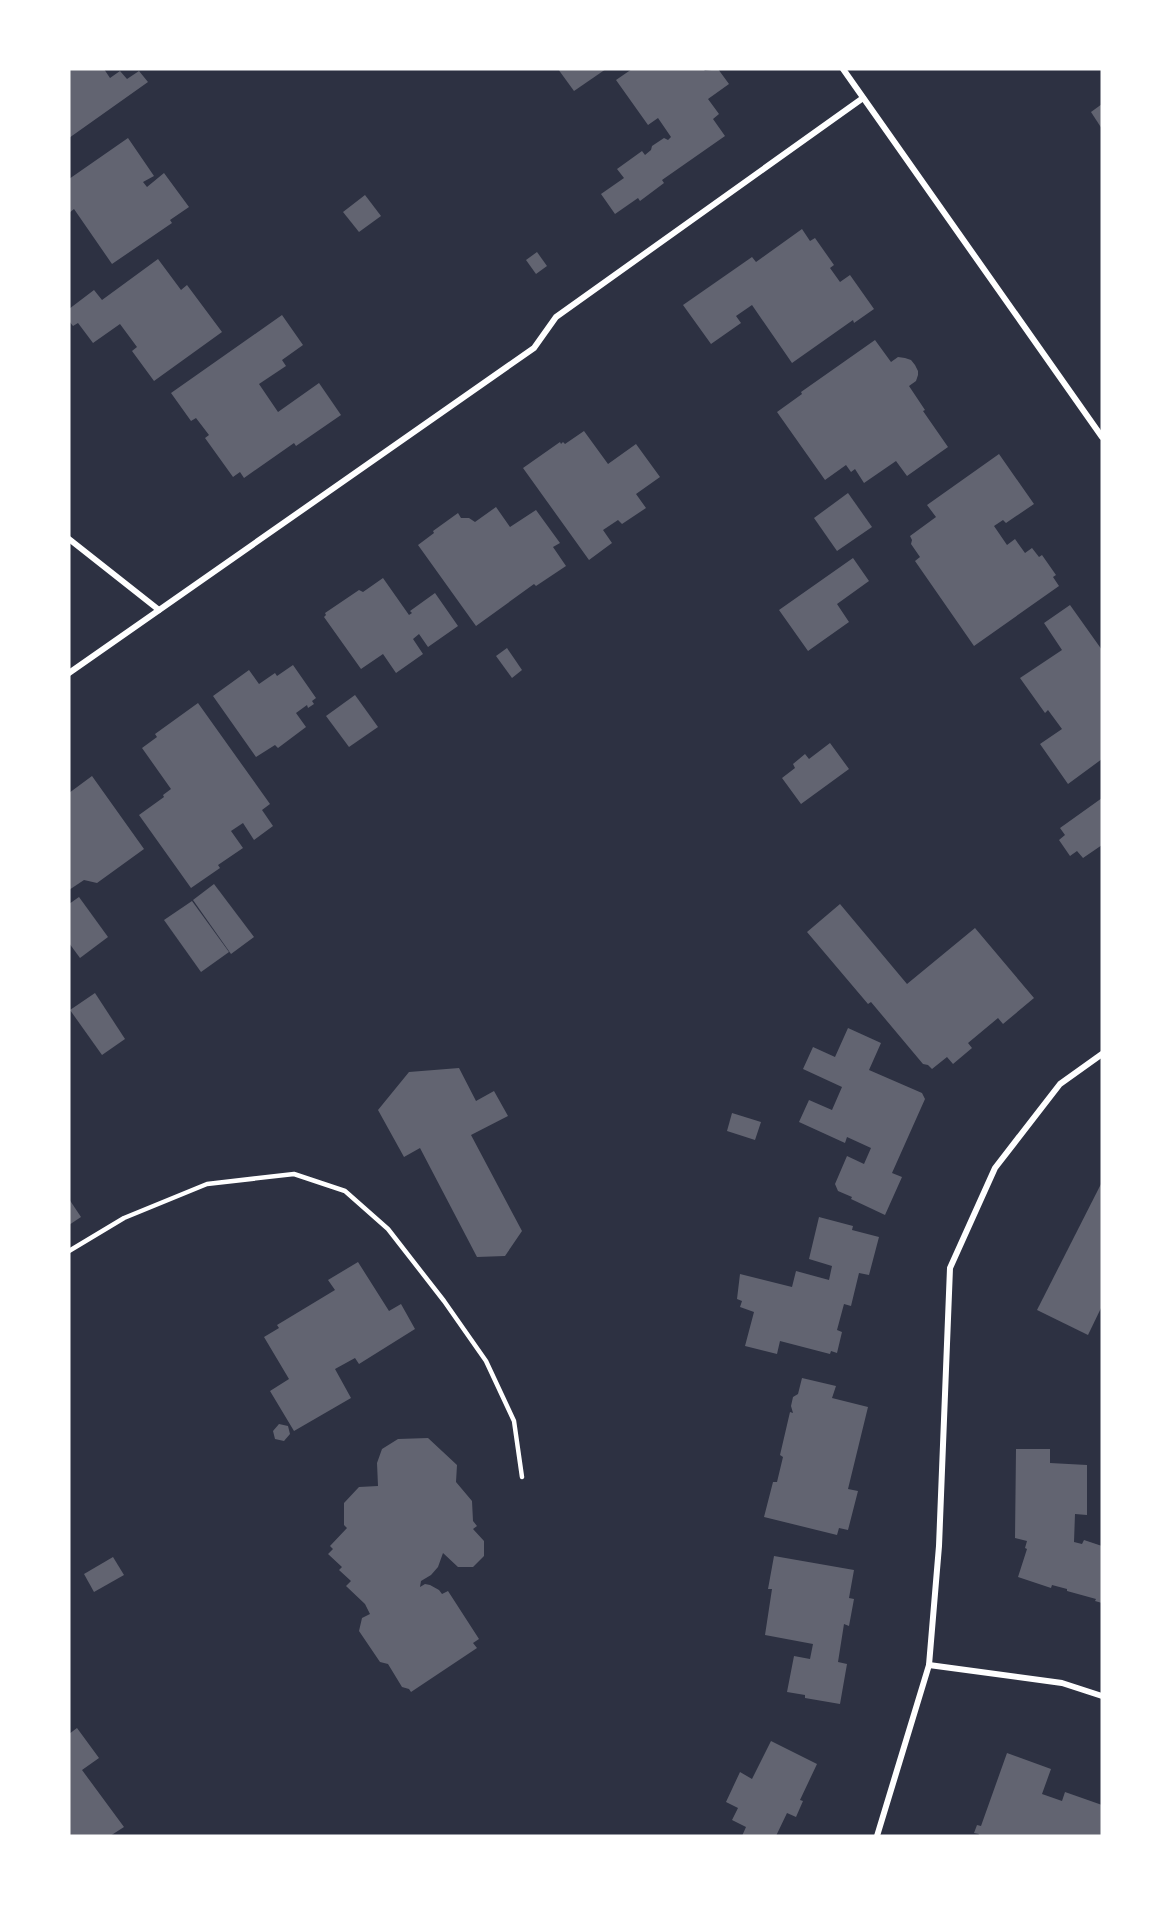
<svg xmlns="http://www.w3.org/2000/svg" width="1171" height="1905" viewBox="0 0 1171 1905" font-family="'Archivo Narrow',sans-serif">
<rect width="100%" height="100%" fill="#2d3142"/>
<g fill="#626471">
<polygon points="69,69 104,69 110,78 120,71 127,79 139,71 148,82 69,138"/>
<polygon points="558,69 606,69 574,91"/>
<polygon points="632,69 703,69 705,71 718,69 729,84 708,99 719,114 713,119 725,136 662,180 664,183 640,201 638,198 615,214 601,194 624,178 617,169 642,151 645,155 651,150 652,146 664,138 668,140 671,137 658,118 648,125 616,80"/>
<polygon points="1102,104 1102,129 1091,112"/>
<polygon points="128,138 154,176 143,182 147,187 164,173 189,207 170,220 172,223 112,264 74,209 69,213 69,179"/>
<polygon points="365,195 381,216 359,232 343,212"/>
<polygon points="802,229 810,241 815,238 834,265 830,268 840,282 850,275 874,309 854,323 853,320 792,363 752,305 736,316 741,323 711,344 683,305 752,257 756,262"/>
<polygon points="537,252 547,266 536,274 526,260"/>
<polygon points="158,259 181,290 187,285 222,332 154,381 132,351 137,347 120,324 93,343 78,323 73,326 69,321 69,309 94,290 102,300"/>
<polygon points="282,315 303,345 282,360 286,366 259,384 278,412 319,383 341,415 296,446 294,443 244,478 240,472 233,477 205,438 209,435 196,418 191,421 171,393"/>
<polygon points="875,340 891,362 898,357 905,358 911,360 915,365 918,371 918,375 916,381 909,386 925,410 923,411 948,447 907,476 896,461 864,483 855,469 851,472 846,465 825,480 777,412 802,394 801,392"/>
<polygon points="584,431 608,464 636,444 660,477 636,494 646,508 622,524 618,520 603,530 612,543 589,560 523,468 560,442 561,444 563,442 565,444"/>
<polygon points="999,454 1034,504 1006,523 1003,520 994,526 1007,545 1015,539 1025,553 1032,548 1039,557 1042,555 1056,575 1053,577 1059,586 974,646 915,561 920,557 911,544 912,540 910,536 936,517 927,505"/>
<polygon points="848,493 872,527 837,551 814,518"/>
<polygon points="496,507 510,527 536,510 560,543 553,547 566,566 536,586 534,584 476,626 418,545 434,533 433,531 458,513 461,518 469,518 475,522"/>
<polygon points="853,558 869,581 837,604 849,622 808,651 779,610"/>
<polygon points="383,578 409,615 412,613 410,611 435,593 458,626 428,647 419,634 413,639 423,654 396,673 383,654 361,669 324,617 326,615 325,613 359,590 363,592"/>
<polygon points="1070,605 1102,650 1102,759 1068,784 1040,744 1062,729 1048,710 1045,713 1020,678 1062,650 1044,623"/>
<polygon points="507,648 522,670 512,678 496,656"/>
<polygon points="293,665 316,698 312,701 314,704 308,708 307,705 296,713 306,727 278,748 275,745 256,757 213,696 249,670 259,684 275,673 277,676"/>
<polygon points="355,695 378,727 349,747 326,716"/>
<polygon points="198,703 270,804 262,810 273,826 254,840 243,823 231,831 243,848 218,865 220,868 191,888 139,815 164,797 163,795 171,789 142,748 157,737 155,734"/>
<polygon points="830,743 849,769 801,804 782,778 795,768 793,764 805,754 809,759"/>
<polygon points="92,776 144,849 97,883 84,880 69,890 69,793"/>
<polygon points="1102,798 1102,845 1083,858 1077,851 1070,856 1059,840 1065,835 1060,828"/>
<polygon points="214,884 254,937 231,954 193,900"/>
<polygon points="79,897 108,937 80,958 69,943 69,904"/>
<polygon points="192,901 229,952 201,972 164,920"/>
<polygon points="840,904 907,984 975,928 1034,998 1003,1024 998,1018 968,1043 972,1048 953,1064 947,1057 932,1069 928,1065 923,1064 871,1002 868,1004 807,932"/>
<polygon points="95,993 125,1039 102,1055 70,1010"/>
<polygon points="848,1028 881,1043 869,1070 922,1093 925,1099 892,1173 902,1177 885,1215 851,1199 852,1197 838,1191 835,1184 847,1156 864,1164 871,1148 847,1137 845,1143 799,1122 809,1100 832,1110 842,1087 803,1069 813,1047 835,1057"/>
<polygon points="459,1068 476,1101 494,1091 508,1116 471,1135 522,1231 505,1256 477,1257 420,1148 404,1157 378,1110 409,1072"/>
<polygon points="732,1113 761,1122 755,1140 727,1131"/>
<polygon points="1102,1182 1102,1306 1088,1335 1037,1310"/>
<polygon points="69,1199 81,1217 69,1225"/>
<polygon points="819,1217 853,1226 852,1230 879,1237 869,1275 859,1273 851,1306 844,1304 837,1330 842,1332 837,1353 831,1351 830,1354 780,1341 777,1354 745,1346 754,1312 740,1307 742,1301 737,1299 740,1274 792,1287 796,1271 829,1280 832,1266 809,1259"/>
<polygon points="358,1262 389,1311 401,1304 415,1329 359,1364 355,1358 335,1369 351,1398 294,1431 270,1391 289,1379 264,1337 279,1328 277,1325 335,1290 328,1280"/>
<polygon points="802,1378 836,1386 832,1398 868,1407 848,1489 858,1491 848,1530 839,1528 837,1535 764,1517 773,1482 777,1482 783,1457 780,1455 790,1412 793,1413 791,1406 793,1397 798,1394"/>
<polygon points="279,1424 288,1426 290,1434 284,1441 275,1439 273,1431"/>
<polygon points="428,1438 457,1465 456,1482 472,1501 473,1521 477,1526 473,1529 484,1541 484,1556 473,1567 458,1567 443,1553 438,1567 431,1575 421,1581 420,1587 425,1584 430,1585 439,1590 442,1594 448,1591 479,1639 473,1643 477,1648 411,1692 409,1689 402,1687 388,1664 380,1662 359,1631 362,1618 370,1614 365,1604 346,1586 351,1581 339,1570 342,1567 328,1554 333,1549 330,1546 347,1528 344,1525 344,1503 359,1487 378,1486 377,1463 382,1449 398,1439"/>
<polygon points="1016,1449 1050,1449 1050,1463 1087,1465 1087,1515 1075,1514 1074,1542 1082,1544 1084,1540 1102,1546 1102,1603 1095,1601 1096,1599 1067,1591 1067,1589 1052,1585 1051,1588 1018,1577 1027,1549 1025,1548 1027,1541 1015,1538"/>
<polygon points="774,1556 854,1570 849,1598 854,1599 849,1626 844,1624 838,1662 847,1664 840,1704 805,1698 805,1695 787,1692 794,1656 810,1659 813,1644 765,1635 772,1589 768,1589"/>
<polygon points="113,1557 124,1575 94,1592 84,1574"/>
<polygon points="77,1728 99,1758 82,1770 124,1827 110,1836 69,1836 69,1734"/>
<polygon points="771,1741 817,1764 800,1800 803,1801 796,1817 787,1813 776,1836 742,1836 746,1827 732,1820 738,1808 726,1802 740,1772 752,1779"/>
<polygon points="1007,1753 1051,1769 1042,1794 1062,1801 1065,1792 1102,1805 1102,1836 978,1836 979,1834 974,1833 977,1825 981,1826"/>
</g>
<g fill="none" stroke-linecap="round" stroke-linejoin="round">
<polyline stroke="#fff" stroke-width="4.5" points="69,1251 124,1218 207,1184 294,1174 345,1191 388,1229 444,1301 486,1361 514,1421 522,1477"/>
<g stroke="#fff" stroke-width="6">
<polyline points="843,69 1102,437"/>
<polyline points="69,539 159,610"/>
<polyline points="69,673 534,348 556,317 863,98"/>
<polyline points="929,1665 1062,1683 1102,1696"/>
<polyline points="877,1836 929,1665 939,1546 950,1268 995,1168 1060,1084 1102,1054"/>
</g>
</g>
<rect width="1171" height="1905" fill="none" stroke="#ffffff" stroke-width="141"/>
</svg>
